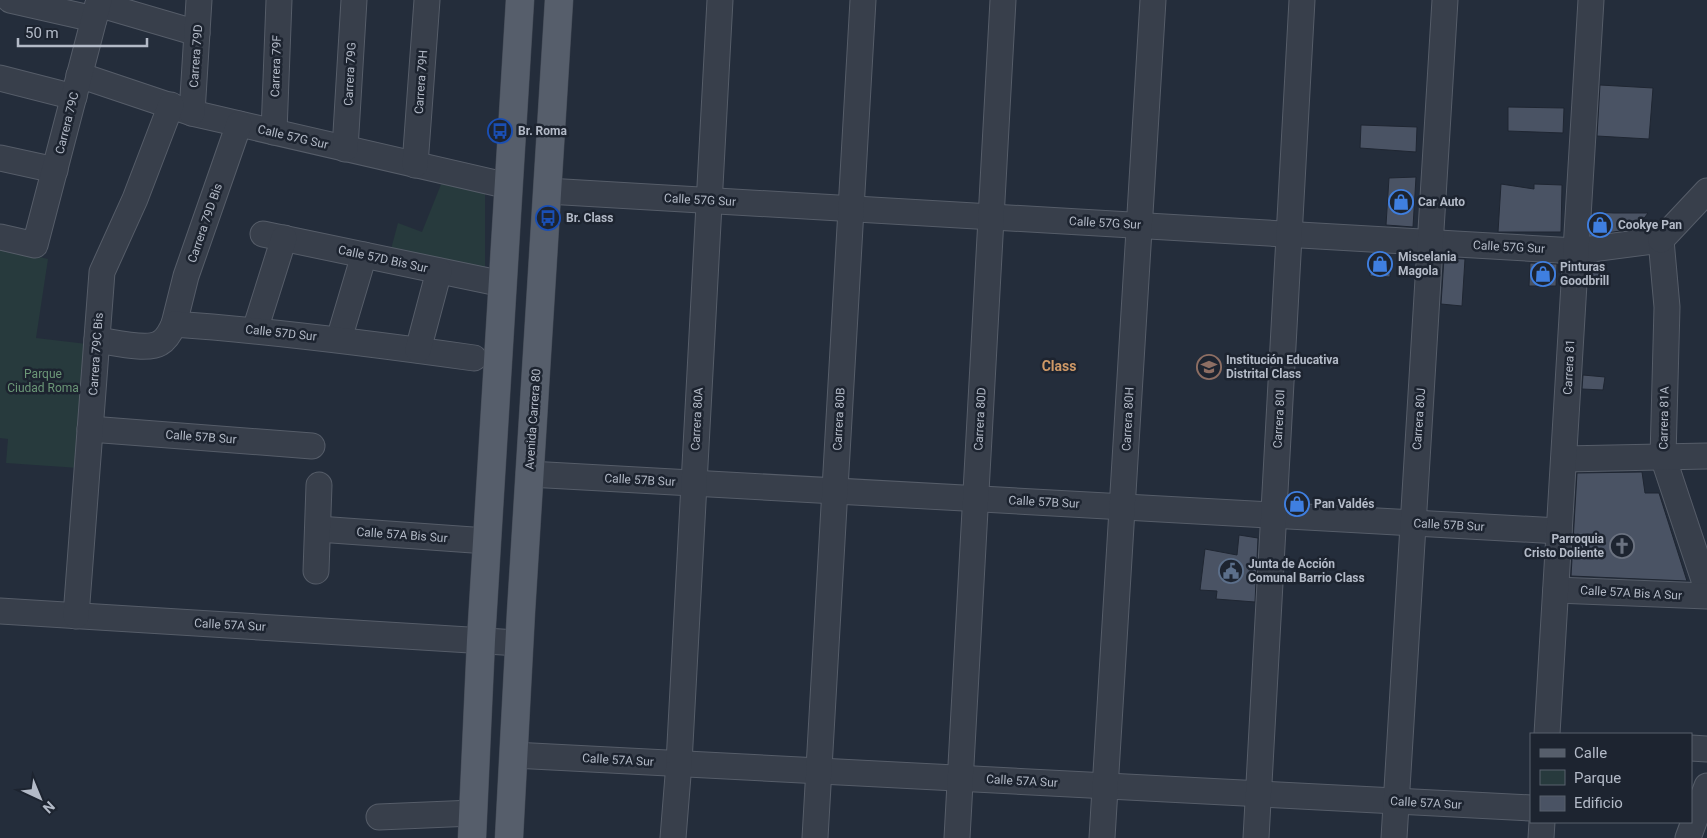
<svg xmlns="http://www.w3.org/2000/svg" width="1707" height="838" viewBox="0 0 1707 838" font-family="Roboto,sans-serif">
<rect width="100%" height="100%" fill="#242d3b"/>
<g fill="#273a3d">
<polygon points="444,177 485,187 485,273 390,253 398,223 422,232"/>
<polygon points="0,248 48,259 36,338 87,344 79,468 6,463 8,439 0,438"/>
</g>
<g fill="#4a5364" stroke="#1f2632">
<polygon points="1600,85 1653,88 1649,139 1597,136"/>
<polygon points="1508,107 1564,108 1563,133 1508,131"/>
<polygon points="1361,125 1417,127 1416,152 1360,148"/>
<polygon points="1416,177 1413,227 1386,225 1389,178"/>
<polygon points="1501,184 1534,189 1534,184 1562,185 1561,232 1498,232"/>
<polygon points="1593,212 1614,213 1648,213 1636,229 1591,235"/>
<polygon points="1372,253 1390,255 1390,277 1370,276"/>
<polygon points="1444,258 1465,259 1462,306 1441,304"/>
<polygon points="1606,262 1604,286 1588,285 1590,264"/>
<polygon points="1530,263 1557,264 1556,286 1529,286"/>
<polygon points="1583,375 1605,377 1603,390 1582,389"/>
<polygon points="1642,472 1645,493 1659,493 1687,581 1571,576 1577,473"/>
<polygon points="1239,535 1258,538 1255,602 1216,599 1217,591 1200,590 1205,549 1237,555"/>
</g>
<g fill="none" stroke-linecap="round" stroke-linejoin="round">
<defs>
<g id="minor">
<polyline points="10,0 94,19"/>
<polyline points="98,4 197,33"/>
<polyline points="79,75 192,113 509,186"/>
<polyline points="0,78 74,97"/>
<polyline points="192,113 199,0"/>
<polyline points="274,132 279,0"/>
<polyline points="345,149 354,0"/>
<polyline points="0,158 55,170"/>
<polyline points="415,165 427,0"/>
<polyline points="547,191 1576,251 1661,240"/>
<polyline points="263,234 503,284"/>
<polyline points="0,237 35,245 99,0"/>
<polyline points="1661,240 1667,307 1663,457 1707,589"/>
<polyline points="1661,240 1707,191"/>
<polyline points="174,324 186,276 239,124"/>
<polyline points="255,330 284,238"/>
<polyline points="339,339 364,255"/>
<path d="M97,340c16,2 50,11 63,3 7,-4 11,-12 14,-19 101,7 200,20 300,34"/>
<polyline points="418,350 439,271"/>
<polyline points="90,429 312,446"/>
<polyline points="1564,459 1707,456"/>
<polyline points="529,474 1559,531"/>
<polyline points="318,529 487,541"/>
<polyline points="316,571 319,485"/>
<polyline points="1556,590 1707,596"/>
<polyline points="0,611 519,643"/>
<polyline points="76,616 102,272 135,199 171,105"/>
<polyline points="1547,734 1591,0"/>
<polyline points="1691,748 1707,749"/>
<polyline points="513,755 1531,808"/>
<polyline points="379,817 473,813"/>
<polyline points="673,838 679,763 720,0"/>
<polyline points="815,838 863,0"/>
<polyline points="957,838 1003,0"/>
<polyline points="1102,838 1153,0"/>
<polyline points="1256,838 1302,0"/>
<polyline points="1394,838 1445,0"/>
<polyline points="1541,838 1542,822"/>
<polyline points="1688,838 1707,786"/>
</g>
<g id="major">
<polyline points="472,838 481,640 520,0"/>
<polyline points="509,838 521,612 559,0"/>
</g>
</defs>
<use href="#minor" stroke="#565d69" stroke-width="27"/>
<use href="#major" stroke="#414854" stroke-width="29"/>
<use href="#minor" stroke="#383f4b" stroke-width="25"/>
<use href="#major" stroke="#565e6b" stroke-width="28"/>
</g>
<defs>
<symbol id="bus-ring" viewBox="-11 -11 22 22"><circle r="9.5" fill="#1d2430" stroke="#1a4fb4" stroke-width="1.5"/><path d="M-5-6H5V4H4V6H2V4H-2V6H-4V4H-5ZM-3.5-4V0h7V-4ZM-3.5 1.2v1.5H-2V1.2ZM2 1.2v1.5H3.5V1.2Z" fill="#1a4fb4"/></symbol>
<symbol id="shop-ring" viewBox="-11 -11 22 22"><circle r="9.5" fill="#1d2430" stroke="#3f7fe0" stroke-width="1.5"/><path d="M-5-2.5h2.3a2.7 3.5 0 0 1 5.4 0H5L5.5 6h-11ZM-1.5-2.5h3a1.5 2.3 0 0 0-3 0Z" fill="#3f7fe0"/></symbol>
<symbol id="school-ring" viewBox="-11 -11 22 22"><circle r="9.5" fill="#1d2430" stroke="#8d6e63" stroke-width="1.5"/><path d="M0-5L7-2L0 1L-7-2ZM-4 1L0 2.5L4 1V4Q0 6-4 4Z" fill="#8d6e63"/></symbol>
<symbol id="church-ring" viewBox="-11 -11 22 22"><circle r="9.5" fill="#1d2430" stroke="#6b7280" stroke-width="1.5"/><path d="M-1.2-6h2.4v3.5h3.3v2.4h-3.3V6h-2.4V-.1h-3.3v-2.4h3.3Z" fill="#6b7280"/></symbol>
<symbol id="civic-ring" viewBox="-11 -11 22 22"><circle r="9.5" fill="#1d2430" stroke="#5c6f8a" stroke-width="1.5"/><path d="M-.6-6.5H3V-4.5H.6V-3L4-1V1h2V6H-6V1h2V-1L-.6-3ZM-1.2 2.5V6h2.4V2.5Z" fill="#5c6f8a"/></symbol>
</defs>
<g fill-rule="evenodd">
<use href="#bus-ring" x="486" y="117" width="28" height="28"/>
<use href="#shop-ring" x="1387" y="188" width="28" height="28"/>
<use href="#bus-ring" x="534" y="204" width="28" height="28"/>
<use href="#shop-ring" x="1586" y="211" width="28" height="28"/>
<use href="#shop-ring" x="1366" y="250" width="28" height="28"/>
<use href="#shop-ring" x="1529" y="260" width="28" height="28"/>
<use href="#school-ring" x="1195" y="353" width="28" height="28"/>
<use href="#shop-ring" x="1283" y="490" width="28" height="28"/>
<use href="#church-ring" x="1608" y="532" width="28" height="28"/>
<use href="#civic-ring" x="1217" y="557" width="28" height="28"/>
</g>
<g text-anchor="middle" stroke-width="5" stroke-linejoin="round" paint-order="stroke">
<g font-size="12" fill="#b3bac7" stroke="#1d2430">
<text transform="translate(196 56) rotate(-86)" y="4">Carrera 79D</text>
<text transform="translate(276 66) rotate(-88)" y="4">Carrera 79F</text>
<text transform="translate(350 74) rotate(-87)" y="4">Carrera 79G</text>
<text transform="translate(421 82) rotate(-86)" y="4">Carrera 79H</text>
<text transform="translate(67 123) rotate(-76)" y="4">Carrera 79C</text>
<text transform="translate(293 137) rotate(13)" y="4">Calle 57G Sur</text>
<text transform="translate(700 200) rotate(3)" y="4">Calle 57G Sur</text>
<text transform="translate(205 223) rotate(-71)" y="4">Carrera 79D Bis</text>
<text transform="translate(1105 223) rotate(3)" y="4">Calle 57G Sur</text>
<text transform="translate(1509 247) rotate(3)" y="4">Calle 57G Sur</text>
<text transform="translate(383 259) rotate(12)" y="4">Calle 57D Bis Sur</text>
<text transform="translate(281 333) rotate(6)" y="4">Calle 57D Sur</text>
<text transform="translate(96 354) rotate(-86)" y="4">Carrera 79C Bis</text>
<text transform="translate(1569 367) rotate(-87)" y="4">Carrera 81</text>
<text transform="translate(1664 418) rotate(-89)" y="4">Carrera 81A</text>
<text transform="translate(533 419) rotate(-86)" y="4">Avenida Carrera 80</text>
<text transform="translate(697 419) rotate(-87)" y="4">Carrera 80A</text>
<text transform="translate(839 419) rotate(-87)" y="4">Carrera 80B</text>
<text transform="translate(980 419) rotate(-87)" y="4">Carrera 80D</text>
<text transform="translate(1128 419) rotate(-87)" y="4">Carrera 80H</text>
<text transform="translate(1279 419) rotate(-87)" y="4">Carrera 80I</text>
<text transform="translate(1419 419) rotate(-86)" y="4">Carrera 80J</text>
<text transform="translate(201 437) rotate(4)" y="4">Calle 57B Sur</text>
<text transform="translate(640 480) rotate(3)" y="4">Calle 57B Sur</text>
<text transform="translate(1044 502) rotate(3)" y="4">Calle 57B Sur</text>
<text transform="translate(1449 525) rotate(3)" y="4">Calle 57B Sur</text>
<text transform="translate(402 535) rotate(4)" y="4">Calle 57A Bis Sur</text>
<text transform="translate(1631 593) rotate(3)" y="4">Calle 57A Bis A Sur</text>
<text transform="translate(230 625) rotate(3)" y="4">Calle 57A Sur</text>
<text transform="translate(618 760) rotate(3)" y="4">Calle 57A Sur</text>
<text transform="translate(1022 781) rotate(3)" y="4">Calle 57A Sur</text>
<text transform="translate(1426 803) rotate(3)" y="4">Calle 57A Sur</text>
</g>
<g font-size="12" font-weight="bold" fill="#b3bac7" stroke="#1d2430" text-anchor="start">
<text x="518" y="135">Br. Roma</text>
<text x="1418" y="206">Car Auto</text>
<text x="566" y="222">Br. Class</text>
<text x="1618" y="229">Cookye Pan</text>
<text x="1398" y="261">Miscelania<tspan x="1398" dy="14">Magola</tspan></text>
<text x="1560" y="271">Pinturas<tspan x="1560" dy="14">Goodbrill</tspan></text>
<text x="1226" y="364">Institución Educativa<tspan x="1226" dy="14">Distrital Class</tspan></text>
<text x="1314" y="508">Pan Valdés</text>
<text x="1604" y="543" text-anchor="end">Parroquia<tspan x="1604" dy="14">Cristo Doliente</tspan></text>
<text x="1248" y="568">Junta de Acción<tspan x="1248" dy="14">Comunal Barrio Class</tspan></text>
</g>
<g font-size="12" fill="#6b9777" stroke="#1d2430">
<text x="43" y="378">Parque<tspan x="43" dy="14">Ciudad Roma</tspan></text>
</g>
<g font-size="14" font-weight="bold" fill="#cf9966" stroke="#1d2430">
<text x="1059" y="371">Class</text>
</g>
</g>
<rect x="1530" y="733" width="162" height="90" fill="#1d2430" stroke="#59606c"/>
<rect x="1540" y="749" width="25" height="8" fill="#565e6b" stroke="#59606c"/>
<text x="1574" y="758" font-size="15" fill="#b3bac7">Calle</text>
<rect x="1540" y="770" width="25" height="15" fill="#273a3d" stroke="#59606c"/>
<text x="1574" y="783" font-size="15" fill="#b3bac7">Parque</text>
<rect x="1540" y="796" width="25" height="15" fill="#4a5364" stroke="#59606c"/>
<text x="1574" y="808" font-size="15" fill="#b3bac7">Edificio</text>
<g transform="translate(40 798) rotate(136)" stroke="#1d2430" stroke-width="4" paint-order="stroke">
<path d="M0-4L9 19L0 12L-9 19Z" fill="#b3bac7"/>
<text y="-8" font-size="14" font-weight="bold" text-anchor="middle" fill="#b3bac7">N</text>
</g>
<path d="M18 38v8h129v-8" fill="none" stroke="#b3bac7" stroke-width="2.5"/>
<text x="25" y="38" font-size="15" fill="#b3bac7" stroke="#1d2430" stroke-width="4" paint-order="stroke">50 m</text>
</svg>
